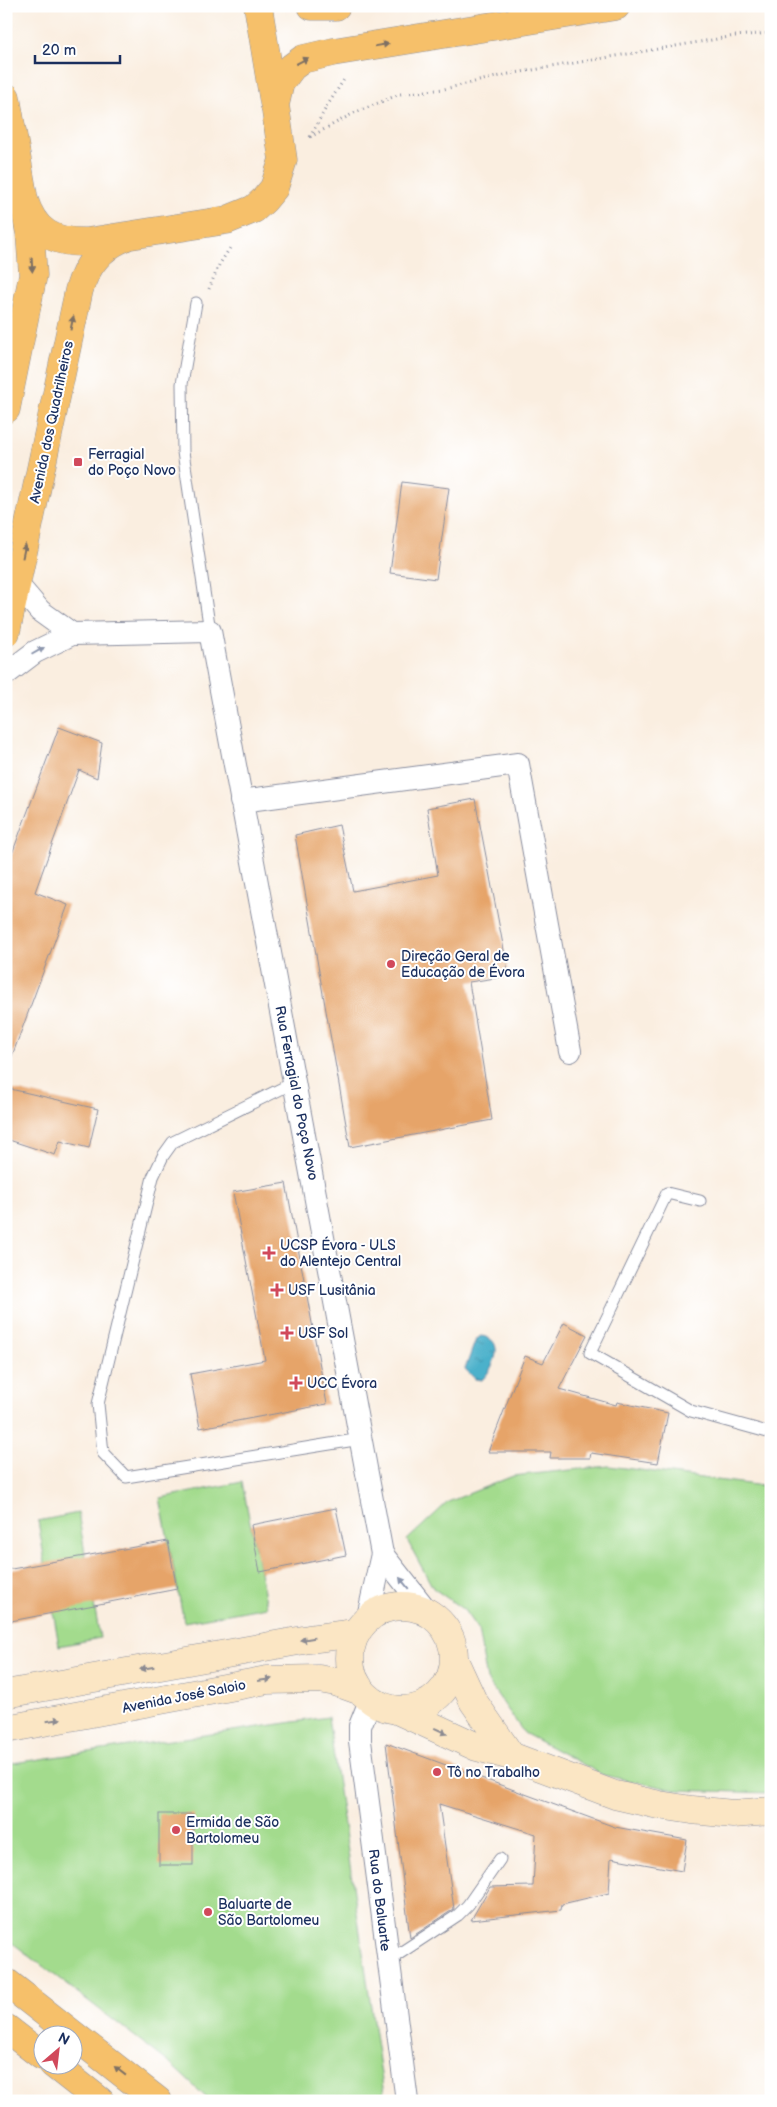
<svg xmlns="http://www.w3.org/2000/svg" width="777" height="2107" viewBox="0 0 777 2107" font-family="'Balsamiq Sans',sans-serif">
<defs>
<pattern id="water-ripples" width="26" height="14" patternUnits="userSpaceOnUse" patternTransform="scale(1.25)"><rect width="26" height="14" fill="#4cb1cb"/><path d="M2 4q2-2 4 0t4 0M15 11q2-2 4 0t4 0" fill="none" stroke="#3e90a8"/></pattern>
</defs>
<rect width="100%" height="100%" fill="#fff"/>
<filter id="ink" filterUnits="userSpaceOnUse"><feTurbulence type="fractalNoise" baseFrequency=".02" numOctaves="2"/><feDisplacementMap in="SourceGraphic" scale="10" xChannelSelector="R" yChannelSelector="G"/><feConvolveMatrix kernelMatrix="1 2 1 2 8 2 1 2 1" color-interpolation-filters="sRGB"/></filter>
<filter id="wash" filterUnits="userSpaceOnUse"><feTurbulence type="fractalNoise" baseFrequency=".0096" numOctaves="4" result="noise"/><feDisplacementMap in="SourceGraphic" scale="20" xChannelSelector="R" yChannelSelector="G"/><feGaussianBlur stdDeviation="1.12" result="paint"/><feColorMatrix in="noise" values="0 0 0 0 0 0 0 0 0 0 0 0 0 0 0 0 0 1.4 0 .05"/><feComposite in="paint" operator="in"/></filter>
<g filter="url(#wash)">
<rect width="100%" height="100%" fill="#faeee0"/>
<g fill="#a3db8d" stroke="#5f8576">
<polygon points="609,1466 771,1487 771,1793 675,1790 603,1775 524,1733 487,1680 478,1630 464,1610 433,1588 407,1540 448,1502 513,1476"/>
<polygon points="242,1482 267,1607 184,1622 160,1498"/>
<polygon points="78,1513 100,1638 59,1646 38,1521"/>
<polygon points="328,1717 385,2101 210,2101 167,2061 6,1938 6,1764"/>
</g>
<path fill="url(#water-ripples)" stroke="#347094" d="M481,1336c26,3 13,32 1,44l-7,-1 -10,-10 11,-30z"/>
<g id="blocks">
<g fill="#e6a469">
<polygon points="402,482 449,488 436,579 390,573"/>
<polygon points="59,727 102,743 97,778 79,770 35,892 68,905 9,1064 6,1064 6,870"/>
<polygon points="475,799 509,976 469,982 492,1120 350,1147 295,835 339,825 353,891 438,875 427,808"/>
<polygon points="6,1088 98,1109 89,1148 60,1141 55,1155 6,1139"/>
<polygon points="286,1183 327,1404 200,1428 190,1374 265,1360 233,1192"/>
<polygon points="564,1323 587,1335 559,1389 616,1405 617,1402 668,1413 658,1463 591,1453 590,1458 550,1458 551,1452 488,1452 525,1356 543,1363"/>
<polygon points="336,1508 346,1555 260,1572 251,1525"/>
<polygon points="168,1541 177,1589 6,1622 6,1570"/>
<polygon points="386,1743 615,1827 687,1840 682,1871 611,1858 609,1893 562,1904 561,1910 471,1920 490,1887 533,1886 536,1834 439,1804 454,1909 410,1938"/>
<rect x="159" y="1814" width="34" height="51"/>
</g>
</g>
</g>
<g filter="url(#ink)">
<use href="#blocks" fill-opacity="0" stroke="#8a8e9f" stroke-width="1"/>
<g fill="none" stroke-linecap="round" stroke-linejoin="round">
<defs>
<g id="lane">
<polyline points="196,303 182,384 183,452 210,631"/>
<polyline points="295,1082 173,1142 163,1156 153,1177 98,1404 103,1453 126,1477 361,1439"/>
<polyline points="700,1201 667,1193 590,1353 691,1411 771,1433"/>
<polyline points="388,1961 458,1915 468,1905 500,1859"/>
</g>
<g id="street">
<polyline points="17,584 40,611 72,634"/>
<polyline points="6,674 35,652 72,634 210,631 382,1554 368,1617"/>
<polyline points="241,801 518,764 570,1051"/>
<polyline points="382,1554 427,1611"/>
<polyline points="370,1701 360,1726 360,1741 407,2101"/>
</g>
<g id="secondary">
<circle cx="402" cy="1658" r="52"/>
<polyline points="455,1662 473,1701 511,1756"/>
<polyline points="6,1694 309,1639 355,1633"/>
<polyline points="397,1710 477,1747 511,1756 615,1795 659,1805 692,1810 733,1814 771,1811"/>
<polyline points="6,1729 267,1680 319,1679 336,1682 361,1691"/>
</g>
<g id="primary">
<polyline points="258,6 274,103"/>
<polyline points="312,6 336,6"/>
<path d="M6,97l18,103c10,32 29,43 63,42l140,-22 27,-11 10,-9 10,-12 9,-28 -8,-55 5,-22 12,-16 11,-8 30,-7 283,-46"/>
<polyline points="6,409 33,275 30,233 25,209"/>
<path d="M6,632l73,-342c7,-24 20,-42 44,-52"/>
<polyline points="6,1982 158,2101"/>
<polyline points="6,2028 42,2056"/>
<polyline points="53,2064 100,2101"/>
</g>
</defs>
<use href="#lane" stroke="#8a8e9f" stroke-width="13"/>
<use href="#street" stroke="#8a8e9f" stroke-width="24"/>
<use href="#secondary" stroke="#8a8e9f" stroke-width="29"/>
<use href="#primary" stroke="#8a8e9f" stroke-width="29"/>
<g stroke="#8a8e9f" stroke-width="3" stroke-dasharray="1 4" stroke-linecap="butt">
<polyline points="310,137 354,113 400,94 444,89 509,74 735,36 771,33"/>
<polyline points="310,137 327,106 345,78"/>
<polyline points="209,289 219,265 230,248"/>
</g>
<use href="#lane" stroke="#fff" stroke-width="11"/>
<use href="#street" stroke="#fff" stroke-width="22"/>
<use href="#secondary" stroke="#fbe6c4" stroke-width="28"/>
<use href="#primary" stroke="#f6c06b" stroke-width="28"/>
</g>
<defs><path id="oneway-solid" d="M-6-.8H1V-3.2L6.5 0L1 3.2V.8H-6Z" transform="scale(1.25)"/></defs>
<g fill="#7e7064">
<use href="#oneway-solid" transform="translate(382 45) rotate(-9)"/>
<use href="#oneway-solid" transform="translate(302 61) rotate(-27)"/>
<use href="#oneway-solid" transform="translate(32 265) rotate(87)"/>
<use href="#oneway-solid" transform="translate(72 323) rotate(-78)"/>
<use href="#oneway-solid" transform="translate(24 551) rotate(-78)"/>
<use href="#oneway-solid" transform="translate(120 2071) rotate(-142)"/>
</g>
<g fill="#8d97ae">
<use href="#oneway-solid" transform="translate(38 651) rotate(-30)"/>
<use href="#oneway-solid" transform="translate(404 1583) rotate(-129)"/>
</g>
<g fill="#8b8a91">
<use href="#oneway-solid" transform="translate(307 1639) rotate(171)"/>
<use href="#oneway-solid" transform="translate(147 1668) rotate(170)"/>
<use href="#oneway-solid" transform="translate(265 1680) rotate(-8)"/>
<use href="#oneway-solid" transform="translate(54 1720) rotate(-10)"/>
<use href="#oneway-solid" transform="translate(441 1731) rotate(25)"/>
</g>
</g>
<g fill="#d1495b" stroke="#fff" stroke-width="2">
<rect x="73" y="457" width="10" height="10" rx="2.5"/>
<circle cx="391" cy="964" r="5"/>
<path d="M266.5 1245.5h5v5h5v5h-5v5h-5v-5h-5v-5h5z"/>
<path d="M274.5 1282.5h5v5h5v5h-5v5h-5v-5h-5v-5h5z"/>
<path d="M284.5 1325.5h5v5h5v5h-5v5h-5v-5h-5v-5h5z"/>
<path d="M293.5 1375.5h5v5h5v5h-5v5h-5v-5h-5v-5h5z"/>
<circle cx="437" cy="1772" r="5"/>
<circle cx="176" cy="1830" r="5"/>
<circle cx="208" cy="1912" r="5"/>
</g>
<g text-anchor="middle" stroke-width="4" stroke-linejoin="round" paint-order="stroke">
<g font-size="14" fill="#1b2f5e" stroke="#fff">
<text transform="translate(51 422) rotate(-78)" y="5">Avenida dos Quadrilheiros</text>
<text transform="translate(297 1093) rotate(79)" y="5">Rua Ferragial do Poço Novo</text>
<text transform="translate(184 1696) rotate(-11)" y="5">Avenida José Saloio</text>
<text transform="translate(380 1900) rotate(83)" y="5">Rua do Baluarte</text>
</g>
<g font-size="14" fill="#1b2f5e" stroke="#fff" text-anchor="start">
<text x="88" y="459">Ferragial<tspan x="88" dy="16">do Poço Novo</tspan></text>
<text x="401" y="961">Direção Geral de<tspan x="401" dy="16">Educação de Évora</tspan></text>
<text x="280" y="1250">UCSP Évora - ULS<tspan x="280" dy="16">do Alentejo Central</tspan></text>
<text x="288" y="1295">USF Lusitânia</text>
<text x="298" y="1338">USF Sol</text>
<text x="307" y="1388">UCC Évora</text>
<text x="447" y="1777">Tô no Trabalho</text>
<text x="186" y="1827">Ermida de São<tspan x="186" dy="16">Bartolomeu</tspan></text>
<text x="218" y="1909">Baluarte de<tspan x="218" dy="16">São Bartolomeu</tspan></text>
</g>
</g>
<rect width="777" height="2107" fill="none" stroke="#fff" stroke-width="25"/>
<g transform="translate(58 2050) rotate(28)"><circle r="24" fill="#ffffff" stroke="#a4acbf"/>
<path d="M0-4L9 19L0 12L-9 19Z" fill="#d1495b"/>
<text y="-8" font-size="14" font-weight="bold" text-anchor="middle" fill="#1b2f5e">N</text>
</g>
<path d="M35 55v8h85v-8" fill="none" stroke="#1b2f5e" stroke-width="2.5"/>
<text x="42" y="55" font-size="15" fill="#1b2f5e" stroke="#ffffff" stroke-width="4" paint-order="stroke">20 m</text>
</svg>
